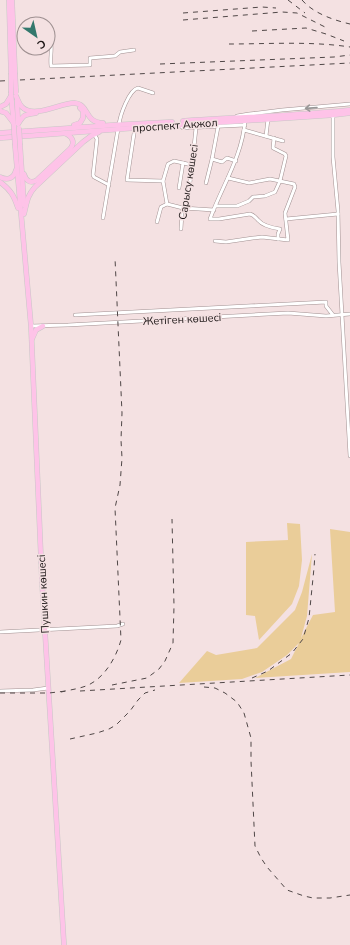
<svg xmlns="http://www.w3.org/2000/svg" width="350" height="945" viewBox="0 0 350 945" font-family="'Nunito Sans',sans-serif">
<rect width="100%" height="100%" fill="#f4e1e2"/>
<g fill="#eacd99">
<polygon points="287,523 300,524 302,560 299,586 292,604 259,640 255,616 246,615 246,542 288,540"/>
<polygon points="330,529 350,532 350,672 255,678 291,659 299,643 287,655 262,672 242,679 179,683 207,651 216,655 257,648 295,610 302,592 312,554 307,616 301,638 313,615 335,612"/>
</g>
<g fill="none" stroke-linecap="round" stroke-linejoin="round">
<defs>
<g id="minor">
<path d="M51,43c1,8 -1,15 0,23l39,-1v-7l25,-2 5,-4 14,-2"/>
<polyline points="333,113 333,157 338,211 339,262 350,456"/>
<polyline points="237,116 249,114 282,110 350,104"/>
<path d="M245,121c-3,36 -23,65 -35,98h9l31,-5c4,1 5,3 8,6 5,6 15,8 22,9l-2,5v5"/>
<path d="M119,125c1,-10 10,-35 19,-37l15,5"/>
<polyline points="180,125 183,128 245,125"/>
<polyline points="135,127 127,180 163,181"/>
<polyline points="244,130 283,141"/>
<polyline points="94,134 97,139 93,175 94,177 109,185"/>
<polyline points="266,136 268,119"/>
<polyline points="212,159 222,162 227,158 236,161"/>
<polyline points="206,183 212,159 218,127"/>
<polyline points="179,188 183,163"/>
<polyline points="167,204 183,208 214,210"/>
<polyline points="216,206 237,206 249,201 253,197 265,196 275,192 280,181 286,156 285,154 273,148 274,138"/>
<polyline points="103,218 118,129"/>
<polyline points="286,219 338,214"/>
<polyline points="157,222 161,207 167,204 163,181 168,164 174,161 192,165"/>
<polyline points="181,229 182,213 189,190 191,175 196,128"/>
<polyline points="215,241 226,242 253,238 262,237 288,240 285,213 295,187 294,184 270,179 249,183 228,178"/>
<polyline points="75,315 326,302 326,306 333,315"/>
<polyline points="31,326 68,325 288,313 326,316 350,314"/>
<polyline points="0,632 117,626 123,624"/>
<polyline points="0,691 33,690 48,688"/>
</g>
<g id="major">
<polyline points="9,0 11,73"/>
<polyline points="12,0 15,73"/>
<polyline points="11,93 14,128"/>
<path d="M16,96c2,4 3,8 6,11 12,12 38,-4 52,-4 16,1 9,19 29,20"/>
<polyline points="17,100 18,123"/>
<polyline points="0,107 6,104 11,96"/>
<polyline points="0,111 6,113 13,122"/>
<path d="M183,121c56,-4 112,-5 167,-11"/>
<path d="M18,124c6,-10 6,-9 18,-11"/>
<polyline points="74,125 80,123 83,118 83,111 80,108"/>
<polyline points="0,133 114,125 172,122"/>
<polyline points="0,138 134,128 333,115 350,113"/>
<polyline points="15,145 31,326 42,582 64,945"/>
<polyline points="20,145 24,205"/>
<path d="M24,174c2,7 7,10 13,6l33,-31c6,-7 2,-13 -6,-16"/>
<path d="M0,177c8,4 14,1 16,-7"/>
<path d="M0,182c11,8 14,14 18,26"/>
<path d="M24,214c3,-12 3,-18 11,-27l48,-45 8,-6 8,-4"/>
<polyline points="32,339 36,330 43,326"/>
</g>
</defs>
<use href="#minor" stroke="#a19091" stroke-width="4"/>
<use href="#major" stroke="#c9c7c7" stroke-width="5.5"/>
<use href="#minor" stroke="#fff" stroke-width="3"/>
<use href="#major" stroke="#fec3e8" stroke-width="4.5"/>
<g stroke="#504747" stroke-width="1" stroke-dasharray="5 5" stroke-linecap="butt">
<polyline points="288,0 305,13"/>
<path d="M302,0c11,13 31,20 48,24"/>
<polyline points="183,13 262,7 276,8"/>
<polyline points="183,20 282,12 297,13 325,27"/>
<polyline points="252,31 306,28 326,34 344,41"/>
<path d="M229,44c39,0 82,-3 121,3"/>
<polyline points="160,64 334,57 350,55"/>
<polyline points="0,81 350,63"/>
<polyline points="252,678 268,671 292,653 303,639 309,618 314,568 315,554"/>
<polyline points="112,685 147,678 159,669 165,661 173,643 174,606 172,519"/>
<polyline points="204,687 215,688 225,693 237,702 244,713 251,738 251,761 255,846 261,858 267,867 287,890 304,896 313,898 330,898 350,895"/>
<polyline points="80,691 350,675"/>
<path d="M61,692c8,-2 17,-3 25,-6 18,-7 30,-28 35,-46l-6,-132 5,-23 2,-27 -1,-18 1,-27 -7,-155"/>
<polyline points="0,693 49,693 66,691"/>
<polyline points="70,739 97,733 109,729 116,725 130,711 138,700 145,693 155,690"/>
</g>
<defs>
<g id="major-bridge">
<polyline points="11,73 11,93"/>
<polyline points="15,73 16,93"/>
<polyline points="14,128 15,145"/>
<polyline points="19,128 20,145"/>
</g>
</defs>
<use href="#major-bridge" stroke="#c9c7c7" stroke-width="5.5" stroke-linecap="butt"/>
<use href="#major-bridge" stroke="#fec3e8" stroke-width="4.5"/>
</g>
<defs><path id="oneway-shaft" d="M-6 0H5M1.5-3L5.5 0L1.5 3" fill="none" stroke-width="1.6" stroke-linecap="round" stroke-linejoin="round"/></defs>
<use stroke="#999797" href="#oneway-shaft" transform="translate(311 108) rotate(176)"/>
<g text-anchor="middle" stroke-width="3" stroke-linejoin="round" paint-order="stroke">
<g font-size="11" fill="#1d1717" stroke="#f4e1e2">
<text transform="translate(175 125) rotate(-4)" y="4">проспект Акжол</text>
<text transform="translate(188 182) rotate(-81)" y="4">Сарысу көшесі</text>
<text transform="translate(182 319) rotate(-3)" y="4">Жетіген көшесі</text>
<text transform="translate(43 594) rotate(-93)" y="4">Пушкин көшесі</text>
</g>
</g>
<g transform="translate(36 36) rotate(146)"><circle r="19" fill="#f4e1e2" stroke="#9e9091"/>
<path d="M0-3L7 15L0 10L-7 15Z" fill="#33786d"/>
<text y="-6" font-size="11" font-weight="bold" text-anchor="middle" fill="#1d1717">С</text>
</g>
</svg>
